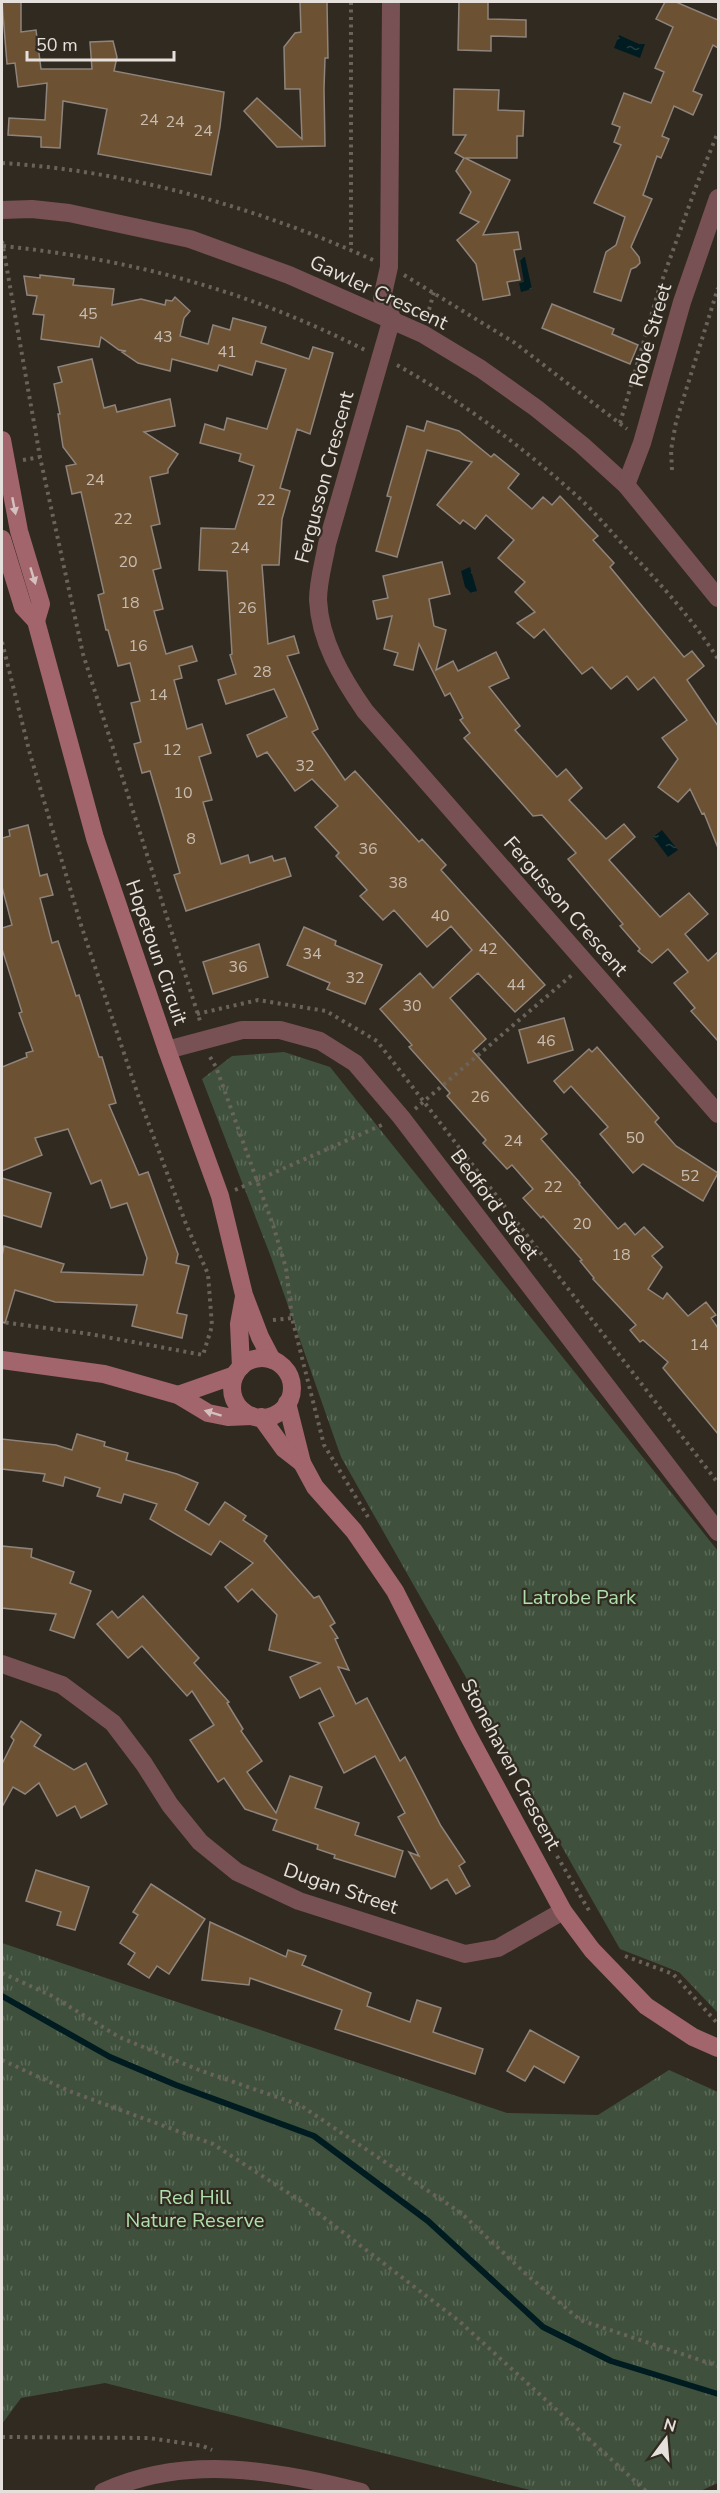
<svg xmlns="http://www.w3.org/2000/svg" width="720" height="2493" viewBox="0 0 720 2493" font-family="'Nunito Sans',sans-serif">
<defs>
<pattern id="park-tufts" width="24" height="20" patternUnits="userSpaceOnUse" patternTransform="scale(1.5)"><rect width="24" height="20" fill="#3f513d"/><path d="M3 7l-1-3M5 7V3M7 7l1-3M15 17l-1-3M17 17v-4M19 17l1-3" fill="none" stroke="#5b6a58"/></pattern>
<pattern id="water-ripples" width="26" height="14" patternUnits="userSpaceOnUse" patternTransform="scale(1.5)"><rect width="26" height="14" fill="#011c20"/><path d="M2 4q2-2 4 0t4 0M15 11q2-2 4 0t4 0" fill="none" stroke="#263d40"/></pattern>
</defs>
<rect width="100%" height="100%" fill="#312a21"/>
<g fill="url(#park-tufts)">
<polygon points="284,1052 330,1067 718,1551 718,2013 679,1972 620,1949 341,1457 271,1257 202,1079 232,1056"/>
<polygon points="2,1943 507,2113 598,2115 669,2070 718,2092 718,2483 698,2492 534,2491 105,2383 21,2398 2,2424"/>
</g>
<g fill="url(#water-ripples)">
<polygon points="619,35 639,44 645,44 640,58 614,48"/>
<polygon points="525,257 532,289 521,292 519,283 524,282 520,259"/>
<polygon points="470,567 477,591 471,593 465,587 461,571"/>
<polygon points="662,830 678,850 668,857 653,837"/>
</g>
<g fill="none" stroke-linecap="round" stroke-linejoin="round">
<polyline stroke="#011c20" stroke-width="6" points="2,1996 110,2057 176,2085 314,2136 428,2221 543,2327 611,2361 718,2394"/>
</g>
<g fill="#6d5133" stroke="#8e847b" stroke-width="1.5">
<polygon points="2,2 21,2 21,32 36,30 41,69 92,69 90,42 113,41 117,57 114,71 224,92 220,127 211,175 98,154 107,109 63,101 60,148 41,147 41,137 8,135 9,118 45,120 47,83 18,87 15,63 7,64"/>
<polygon points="300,2 327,2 328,58 325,58 324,89 325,146 277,147 244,111 257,98 302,139 300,89 285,89 284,47 295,33 301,32"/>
<polygon points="459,2 488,2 488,19 526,20 526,37 491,36 491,51 458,50"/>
<polygon points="665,2 676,2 718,20 718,48 713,45 693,91 702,95 693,115 674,106 662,136 669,139 661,158 657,156 643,195 652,199 631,247 639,257 640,263 636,267 631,269 621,301 594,292 606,252 616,245 625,217 594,203 621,145 614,142 620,127 612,124 624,93 651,103 664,72 655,68 673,27 656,19"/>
<polygon points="454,89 499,90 498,110 524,111 523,136 517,136 517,158 465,158 510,180 483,235 518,232 521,249 514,250 520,280 507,282 510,295 483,300 476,264 457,240 479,222 460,213 471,192 456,171 464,158 455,153 466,135 453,135"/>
<polygon points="40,275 74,279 73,285 114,289 112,305 141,299 165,305 166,300 172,301 175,297 190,311 184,318 180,336 208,344 213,325 230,330 233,318 266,327 261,343 309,359 313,347 333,353 310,434 297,429 280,488 290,491 282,519 279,565 262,565 268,644 294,636 299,653 287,656 318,729 312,732 345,780 355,771 419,842 422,839 446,865 441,870 545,985 515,1012 478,973 450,998 486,1039 473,1051 547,1134 541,1139 580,1183 579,1184 618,1229 625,1223 635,1235 644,1227 663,1247 652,1256 662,1267 648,1289 663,1299 667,1293 688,1316 706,1302 716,1315 711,1318 718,1328 718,1434 663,1368 668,1362 643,1340 640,1342 630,1330 636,1325 593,1279 594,1278 580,1261 582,1260 543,1216 541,1218 523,1198 533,1189 512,1165 507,1169 483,1143 486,1140 447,1096 450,1093 409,1047 412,1045 380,1009 420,973 433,988 472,950 451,926 427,947 394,910 383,920 360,896 367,890 336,856 339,853 315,827 338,806 312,779 295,791 267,752 257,757 247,735 287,717 274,689 226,704 218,680 236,674 230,655 232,654 227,571 199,570 201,528 235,529 254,466 239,461 241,454 200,443 205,424 224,430 227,418 267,429 286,369 256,361 252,375 219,365 217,371 172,359 170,371 138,363 122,352 126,351 119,350 101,337 99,347 41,339 44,315 33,314 37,296 27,295 24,276 40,278"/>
<polygon points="552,304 614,329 612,334 638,345 630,364 542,328"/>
<polygon points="92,359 104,408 115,405 117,412 170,399 175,426 144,432 178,454 168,469 168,473 150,477 160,524 151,526 161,568 153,570 163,609 154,611 166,654 192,646 197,661 179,666 182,678 174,680 187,729 202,724 211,753 199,757 212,800 203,802 221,864 248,855 250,863 272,856 274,861 285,858 291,876 186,911 174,875 180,873 150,771 142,773 134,744 141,742 131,703 140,701 130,663 118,666 108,630 106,630 98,595 104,593 81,492 72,494 66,466 76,464 63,447 58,414 60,414 54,384 62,382 58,367"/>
<polygon points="427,421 459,431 491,457 494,454 519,474 508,488 532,509 543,497 552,505 560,496 598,536 593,540 614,563 610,567 684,657 692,651 704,666 687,680 718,726 718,848 704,813 702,814 690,789 678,802 658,787 678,759 662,738 687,720 654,677 638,690 627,676 611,689 592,667 582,674 544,629 534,638 517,623 535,612 515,592 525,582 498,558 514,540 486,515 475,529 463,520 460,524 437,505 472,462 427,450 397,557 376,551 391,497 387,496 407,426 424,431"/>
<polygon points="442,562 450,594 429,599 434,626 446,630 436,670 453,661 458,671 496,652 509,678 489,687 520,726 515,730 557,777 566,769 582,788 569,800 606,839 624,824 635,837 609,860 660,917 689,893 708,914 685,934 708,961 718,952 718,1041 691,1011 695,1008 674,983 688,972 668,949 652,963 638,951 640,949 620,926 623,924 568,859 576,853 542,815 533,816 464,738 470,733 460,720 463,718 450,693 445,696 419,644 413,670 394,665 398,653 384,649 392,616 377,619 373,601 388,598 383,576"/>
<polygon points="28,825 40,876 47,874 53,895 40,898 52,943 58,941 76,996 79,995 99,1057 102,1057 116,1103 109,1105 139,1175 148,1172 178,1254 176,1263 189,1266 177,1313 187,1315 182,1338 132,1326 137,1305 55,1302 15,1290 5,1323 2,1322 2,1256 4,1246 64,1264 61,1272 143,1275 147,1258 127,1203 111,1208 101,1180 91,1184 68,1129 35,1138 42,1155 2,1171 2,1067 27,1057 26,1053 33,1051 19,1013 22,1012 2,949 2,928 12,925 2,887 2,838 10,836 9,830"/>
<polygon points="304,927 336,941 335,945 382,965 365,1004 327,989 330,983 287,965"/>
<polygon points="259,944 268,977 213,994 203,962"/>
<polygon points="564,1018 573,1050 528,1063 519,1030"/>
<polygon points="597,1047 659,1118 655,1122 676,1146 718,1173 703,1201 643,1164 633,1173 600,1134 608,1127 571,1086 564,1093 554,1081 589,1049 592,1052"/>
<polygon points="2,1178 51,1193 41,1227 2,1215"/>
<polygon points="77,1434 105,1442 104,1446 128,1453 126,1460 177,1474 198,1483 185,1510 209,1525 225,1502 246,1516 243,1520 267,1536 264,1541 314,1598 319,1596 335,1623 330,1626 338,1638 335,1639 349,1670 338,1667 356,1704 367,1698 400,1761 405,1757 441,1826 465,1862 459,1866 470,1886 456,1894 447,1879 431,1889 409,1852 419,1856 398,1817 405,1813 375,1756 344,1773 319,1723 334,1716 320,1688 300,1698 290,1677 320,1663 269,1650 277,1615 252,1589 238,1602 225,1587 253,1563 220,1541 211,1555 150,1519 157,1504 124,1494 121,1503 97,1496 100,1488 65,1477 63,1486 43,1481 45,1474 2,1469 2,1439 56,1445 72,1450"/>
<polygon points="2,1546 32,1549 31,1557 74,1572 70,1583 91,1591 74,1638 50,1630 56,1614 2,1608"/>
<polygon points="143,1596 199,1658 194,1663 229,1702 227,1703 243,1729 241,1731 262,1761 247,1772 276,1813 290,1776 322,1787 315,1808 359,1823 355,1835 403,1851 395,1877 334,1858 335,1855 317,1849 318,1845 273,1830 277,1820 245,1809 224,1778 218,1782 190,1740 214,1725 192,1691 187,1696 142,1646 128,1658 97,1624 112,1611 118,1618"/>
<polygon points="21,1721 41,1735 34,1746 74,1770 86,1763 107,1804 81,1818 75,1806 57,1816 39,1783 25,1794 13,1787 2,1807 2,1764 14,1740 11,1737"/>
<polygon points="36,1870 89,1887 75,1930 57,1925 61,1912 26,1901"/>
<polygon points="151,1884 205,1919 169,1974 157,1966 149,1978 128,1964 135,1953 120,1943 138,1915 133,1912"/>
<polygon points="210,1922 286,1957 288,1950 306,1956 302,1965 371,1993 367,2006 410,2022 417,2000 441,2008 433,2032 483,2049 475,2074 335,2029 342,2010 250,1978 249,1985 202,1980"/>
<polygon points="530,2030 579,2057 564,2083 534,2066 525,2081 507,2071"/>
</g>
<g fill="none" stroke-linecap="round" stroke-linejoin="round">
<g stroke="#6a635b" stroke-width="4" stroke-dasharray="3 4.5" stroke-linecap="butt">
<polyline points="351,2 351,250"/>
<path d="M2,163c127,8 254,44 371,97"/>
<polyline points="2,241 40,457 83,654 201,1024"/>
<path d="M3,246c132,14 243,44 362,104"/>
<polyline points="404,275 515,343 627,429"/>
<polyline points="427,317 434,292"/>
<path d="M397,365c64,36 126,82 181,132 18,16 33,35 50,53 33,34 65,70 90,109"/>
<polyline points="620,423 659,289 697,184 718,132"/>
<polyline points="23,460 40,457"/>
<polyline points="672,470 671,450 676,422 718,288"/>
<polyline points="2,642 30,754 81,925 138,1095 186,1224 208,1274 212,1326 203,1355 90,1334 2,1322"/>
<polyline points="197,1014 258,1000 326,1011 377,1041 718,1483"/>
<polyline points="210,1057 216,1067 273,1225 286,1268 292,1318 324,1445 368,1517"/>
<polyline points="415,1109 573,974"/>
<polyline points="235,1190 384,1124"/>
<polyline points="273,1320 292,1318"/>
<polyline points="557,1856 591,1914"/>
<polyline points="625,1956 673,1974 718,2024"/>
<polyline points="2,1973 52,1996 119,2037 199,2070 300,2105 461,2213 526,2274 580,2320 718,2366"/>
<polyline points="2,2060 69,2091 213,2144 310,2207 459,2321 647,2492"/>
<polyline points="2,2437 149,2438 203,2446 212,2450"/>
</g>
<g stroke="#785155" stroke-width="18">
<path d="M391,2l-2,265 -7,31 10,20 -65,226c-3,18 -9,37 -9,56 2,41 24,78 47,111l353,403"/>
<polyline points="2,210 32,209 69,213 190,239 289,275 423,334 481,369 536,408 582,445 626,485 718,598"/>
<polyline points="626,485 642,443 682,302 718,198"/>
<polyline points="167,1050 242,1030 280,1030 320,1041 355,1063 401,1117 718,1532"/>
<polyline points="2,1664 62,1685 113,1723 144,1764 170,1805 200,1842 237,1872 299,1901 465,1954 498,1948 563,1911"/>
<path d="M103,2492c82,-38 174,-22 258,0"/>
</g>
<g stroke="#a2656c" stroke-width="18">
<polyline points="2,440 19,531 41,604 36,621"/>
<polyline points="2,539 23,607 36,621 95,838 167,1050 220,1196 244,1295 260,1337 272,1360"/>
<circle cx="262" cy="1388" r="30"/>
<polyline points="2,1360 104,1374 178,1395 208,1413 228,1417 252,1416"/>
<polyline points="241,1367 239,1324 244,1297"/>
<polyline points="178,1395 235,1375"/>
<polyline points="287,1403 302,1463 315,1487 354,1531 395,1591 468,1735 563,1911 592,1950 646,2006 693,2037 718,2048"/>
<polyline points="261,1417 284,1449 302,1463"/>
</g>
</g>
<defs><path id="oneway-solid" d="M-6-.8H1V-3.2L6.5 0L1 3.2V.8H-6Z" transform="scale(1.5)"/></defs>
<g fill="#d4c1bf">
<use href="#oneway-solid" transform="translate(14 506) rotate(79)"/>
<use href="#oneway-solid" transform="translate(33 576) rotate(73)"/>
<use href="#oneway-solid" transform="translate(213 1413) rotate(-163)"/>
</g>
<g text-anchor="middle" stroke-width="4.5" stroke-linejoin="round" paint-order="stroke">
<g font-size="16" fill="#c7bcb1">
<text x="149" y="125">24</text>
<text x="175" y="127">24</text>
<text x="203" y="136">24</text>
<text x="88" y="319">45</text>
<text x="163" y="342">43</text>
<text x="227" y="357">41</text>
<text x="95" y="485">24</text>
<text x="266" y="505">22</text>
<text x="123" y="524">22</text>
<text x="240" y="553">24</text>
<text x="128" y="567">20</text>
<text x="130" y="608">18</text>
<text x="247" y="613">26</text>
<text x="138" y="651">16</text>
<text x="262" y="677">28</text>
<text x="158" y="700">14</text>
<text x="172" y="755">12</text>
<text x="305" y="771">32</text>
<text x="183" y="798">10</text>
<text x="191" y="844">8</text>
<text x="368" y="854">36</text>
<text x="398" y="888">38</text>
<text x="440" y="921">40</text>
<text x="488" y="954">42</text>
<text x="312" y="959">34</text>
<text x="238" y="972">36</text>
<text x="355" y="983">32</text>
<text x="516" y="990">44</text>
<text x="412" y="1011">30</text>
<text x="546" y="1046">46</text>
<text x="480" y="1102">26</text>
<text x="635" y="1143">50</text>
<text x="513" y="1146">24</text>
<text x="690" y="1181">52</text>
<text x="553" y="1192">22</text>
<text x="582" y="1229">20</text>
<text x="621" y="1260">18</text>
<text x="699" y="1350">14</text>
</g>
<g font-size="20" fill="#e5e0db" stroke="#312a21">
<text transform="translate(379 292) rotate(25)" y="7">Gawler Crescent</text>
<text transform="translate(650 335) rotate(-74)" y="7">Robe Street</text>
<text transform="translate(324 477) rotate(-75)" y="7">Fergusson Crescent</text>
<text transform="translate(566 906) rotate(49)" y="7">Fergusson Crescent</text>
<text transform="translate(157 952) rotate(71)" y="7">Hopetoun Circuit</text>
<text transform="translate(495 1204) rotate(53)" y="7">Bedford Street</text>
<text transform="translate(511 1764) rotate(62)" y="7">Stonehaven Crescent</text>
<text transform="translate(341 1888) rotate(19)" y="7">Dugan Street</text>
</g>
<g font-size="20" fill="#afe0ab" stroke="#312a21">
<text x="579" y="1604">Latrobe Park</text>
<text x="195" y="2204">Red Hill<tspan x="195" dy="23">Nature Reserve</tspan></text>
</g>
</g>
<rect width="720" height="2493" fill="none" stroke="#e5e0db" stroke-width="6"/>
<g transform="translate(666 2439) rotate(16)" stroke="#312a21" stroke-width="4.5" paint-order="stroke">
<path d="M0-4.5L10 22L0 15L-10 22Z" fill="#e5e0db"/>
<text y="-9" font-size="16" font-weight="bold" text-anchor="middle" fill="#e5e0db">N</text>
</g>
<path d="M27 51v9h147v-9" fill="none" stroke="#e5e0db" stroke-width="3"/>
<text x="36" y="51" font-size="18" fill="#e5e0db" stroke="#312a21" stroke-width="4.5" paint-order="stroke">50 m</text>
</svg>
